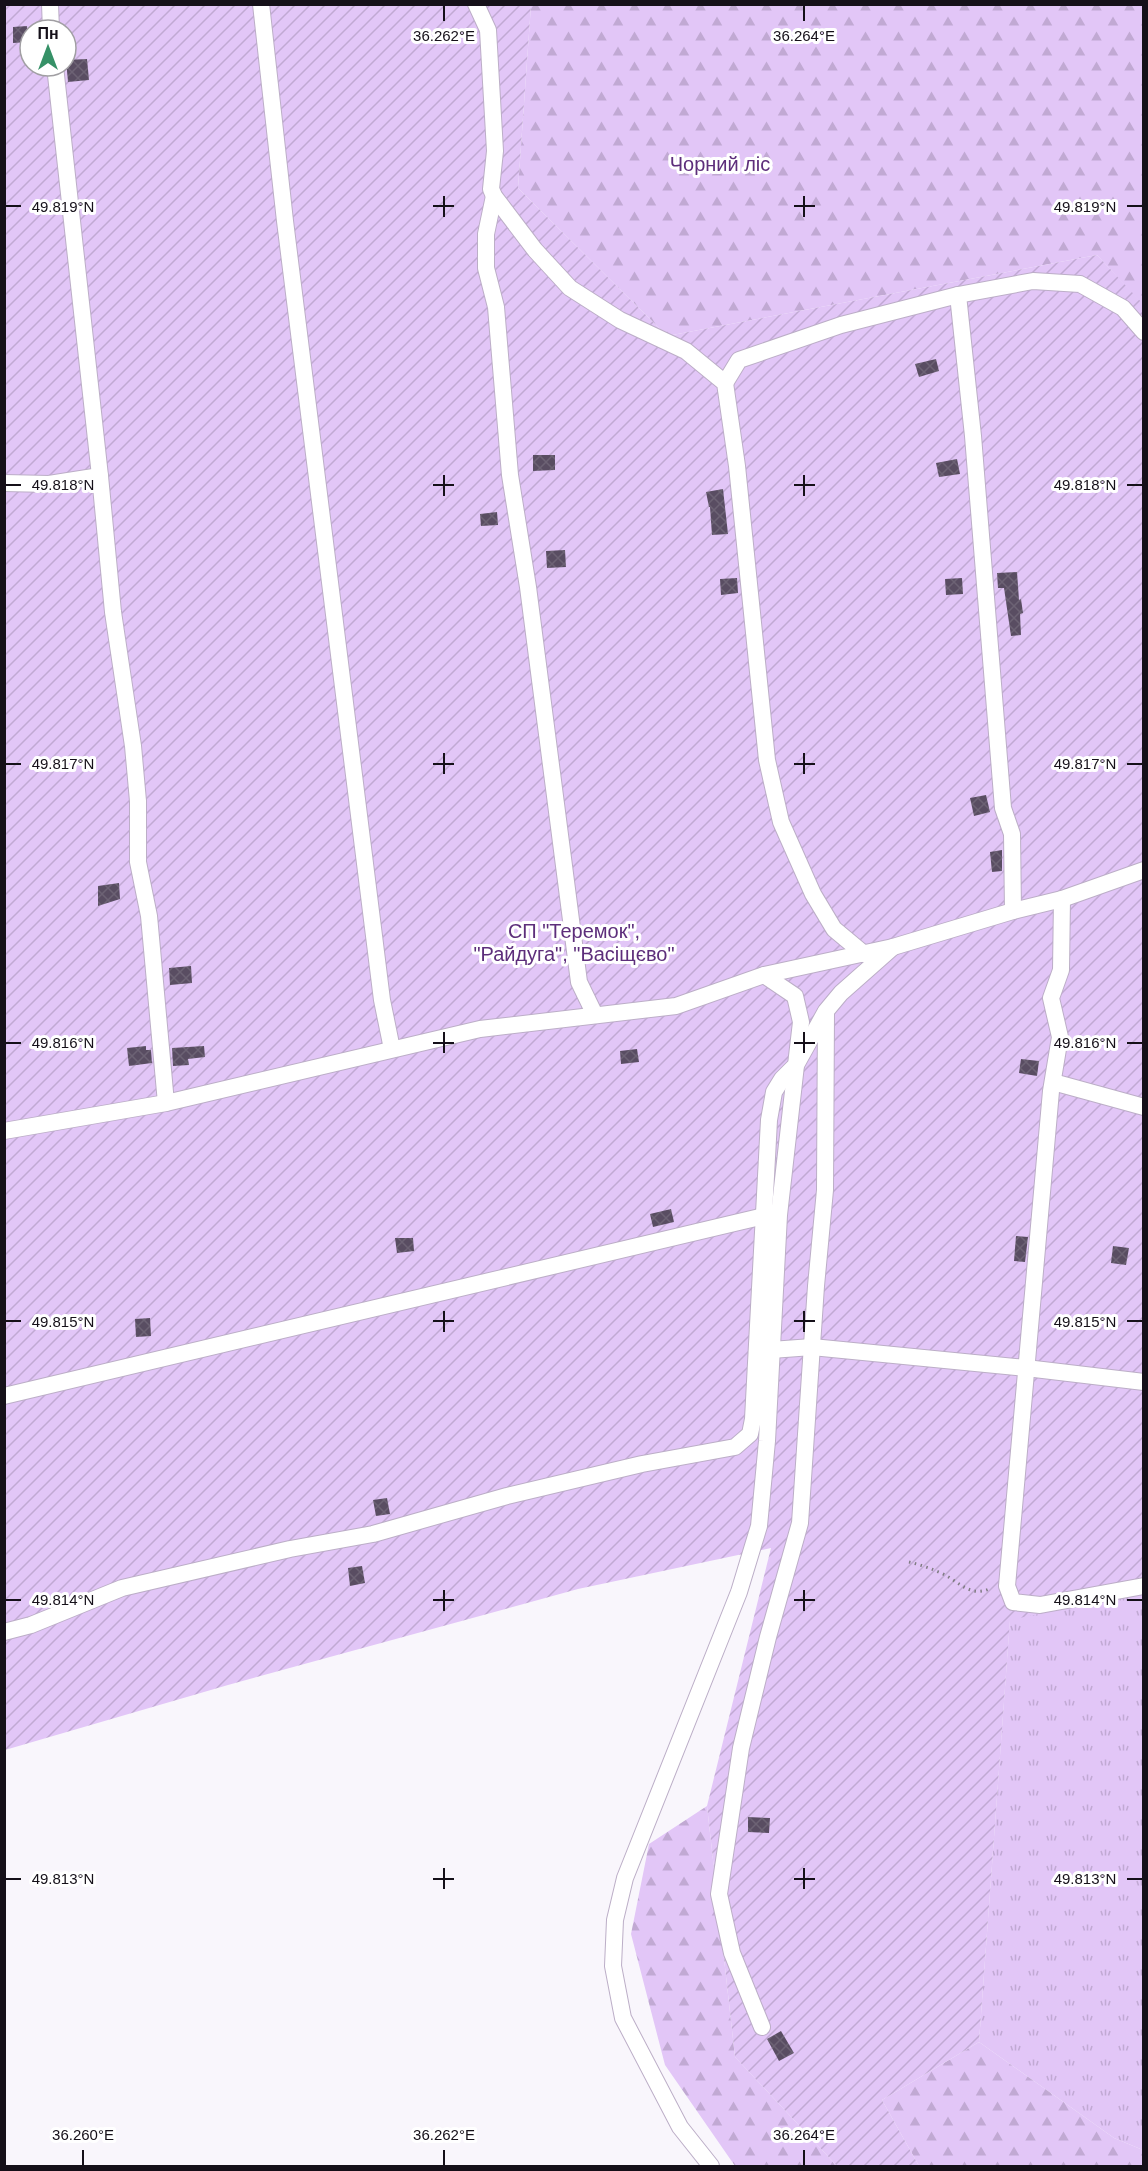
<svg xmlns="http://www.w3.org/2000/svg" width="1148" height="2171" viewBox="0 0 1148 2171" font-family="Helvetica,sans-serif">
<defs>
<pattern id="grass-tufts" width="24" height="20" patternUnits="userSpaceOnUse" patternTransform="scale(1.5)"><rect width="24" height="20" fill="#e2c6f7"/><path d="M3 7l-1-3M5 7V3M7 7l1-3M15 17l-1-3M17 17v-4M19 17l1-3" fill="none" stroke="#c1a9d3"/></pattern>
<pattern id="forest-firs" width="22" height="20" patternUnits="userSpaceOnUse" patternTransform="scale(1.5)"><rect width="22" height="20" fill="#e2c6f7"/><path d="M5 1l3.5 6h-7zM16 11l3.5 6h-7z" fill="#c1a9d3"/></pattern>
<pattern id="garden-furrows" width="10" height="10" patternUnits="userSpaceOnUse" patternTransform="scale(1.5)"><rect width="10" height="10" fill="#e2c6f7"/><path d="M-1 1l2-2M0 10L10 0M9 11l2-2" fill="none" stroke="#c1a9d3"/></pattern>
<pattern id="building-cross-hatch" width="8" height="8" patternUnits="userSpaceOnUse" patternTransform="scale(1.5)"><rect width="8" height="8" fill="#594d62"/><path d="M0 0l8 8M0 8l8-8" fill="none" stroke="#6c6274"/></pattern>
</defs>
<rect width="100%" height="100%" fill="#f9f6fc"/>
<polygon fill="url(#grass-tufts)" points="1143,1592 1143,2150 1114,2138 979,2042 1010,1619"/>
<g fill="url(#forest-firs)">
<polygon points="531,5 1143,5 1143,305 1097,255 667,336 518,188"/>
<polygon points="707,1806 735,2057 837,2166 735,2166 665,2065 631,1934 649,1844"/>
<polygon points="979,2042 1114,2138 1143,2150 1143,2166 919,2166 882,2100"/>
</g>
<path fill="url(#garden-furrows)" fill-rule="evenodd" d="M5,5h526l-13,183 149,148 430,-81 47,50 -1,1287 -133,28 -31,422 -97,58 37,66h-82l-102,-109 -28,-251 64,-258 -193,41 -350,96 -223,65zM30,30h36v36h-36z"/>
<g fill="url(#building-cross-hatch)">
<polygon points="27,26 28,42 13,43 13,27"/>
<polygon points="87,59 89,80 68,82 66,60"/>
<polygon points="936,359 939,371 919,377 915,364"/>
<polygon points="533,455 555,455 555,470 533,471"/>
<polygon points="957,459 960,474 939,477 936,463"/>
<polygon points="723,489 728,534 712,535 710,507 709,507 706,492"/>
<polygon points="497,512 498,525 481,526 480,514"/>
<polygon points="565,550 566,567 547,568 546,551"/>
<polygon points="1017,572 1019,600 1021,599 1023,613 1020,614 1021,635 1011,636 1004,588 998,588 997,573"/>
<polygon points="737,578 738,593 721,595 720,579"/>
<polygon points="962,578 963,594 946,595 945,579"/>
<polygon points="986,795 990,812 974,816 970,798"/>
<polygon points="1002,850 1002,871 992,872 990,852"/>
<polygon points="119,883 120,899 98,906 98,886"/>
<polygon points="191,966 192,983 170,985 169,968"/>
<polygon points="146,1046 146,1050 151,1050 152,1063 129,1066 127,1048"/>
<polygon points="204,1046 205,1057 188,1059 189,1065 173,1066 172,1048"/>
<polygon points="637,1049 639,1062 621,1064 620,1051"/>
<polygon points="1021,1059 1039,1061 1037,1076 1019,1073"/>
<polygon points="671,1209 674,1222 653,1227 650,1214"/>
<polygon points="1016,1236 1028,1237 1025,1262 1014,1261"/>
<polygon points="395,1238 413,1238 414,1251 397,1253"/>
<polygon points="1113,1246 1129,1248 1126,1265 1111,1263"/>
<polygon points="150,1318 151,1336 136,1337 135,1319"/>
<polygon points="387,1498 390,1514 376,1516 373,1500"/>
<polygon points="362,1566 365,1583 350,1586 348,1568"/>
<polygon points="748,1817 770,1818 769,1833 748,1832"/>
<polygon points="781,2031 794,2053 779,2061 767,2039"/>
</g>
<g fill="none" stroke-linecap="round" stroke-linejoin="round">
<defs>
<g id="minor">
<polyline points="50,4 51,30"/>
<polyline points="261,4 285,221 382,1000 392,1049"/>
<polyline points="476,4 488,30 495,151 491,189 494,196 535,250 570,288 620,320 686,351 725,383 737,466 767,760 781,822 813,894 834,929 864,954"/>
<polyline points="55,66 100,476 113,612 133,746 138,801 138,862 149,916 166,1103"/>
<polyline points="494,196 486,234 486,268 496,307 510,475 528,587 579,982 595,1015"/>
<polyline points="958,295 973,436 1003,808 1012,834 1013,911"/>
<polyline points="725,383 739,360 841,325 958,295 1033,281 1080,284 1123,308 1144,332"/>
<polyline points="4,483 49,484 100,476"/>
<polyline points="1062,899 1061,970 1051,998 1060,1037 1051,1091 1007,1586 1013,1602 1040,1605 1144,1586"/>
<polyline points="1053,1082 1144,1107"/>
<polyline points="4,1131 166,1103 480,1029 676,1006 764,975 893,947 1013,911 1062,899 1144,870"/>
<polyline points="771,1350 812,1347 1026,1368 1144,1382"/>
<polyline points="4,1396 764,1216"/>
<polyline points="4,1632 31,1625 122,1588 290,1549 373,1534 507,1496 642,1464 735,1447 750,1434 753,1419 769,1120 774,1092 782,1079 796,1065 801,1022 795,996 764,975"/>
<polyline points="762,2027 732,1953 719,1894 741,1748 768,1637 800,1523 816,1286 825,1190 826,1012"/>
<polyline points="711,2166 680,2127 623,2018 613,1966 615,1920 625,1878 739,1592 759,1526 767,1441 779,1215 796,1065 826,1011 841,993 893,947"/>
</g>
</defs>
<use href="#minor" stroke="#bcaec7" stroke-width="18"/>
<path stroke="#807c83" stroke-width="3" stroke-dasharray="1.5 4.5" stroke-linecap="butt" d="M909,1562c12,3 24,7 36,13 15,8 27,23 46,13"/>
<use href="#minor" stroke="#fff" stroke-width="16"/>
</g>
<path fill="none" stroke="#151019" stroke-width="2" d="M444,6v15M804,6v15M444,196v21M804,196v21M6,206h15M433,206h21M794,206h21M1127,206h15M444,475v21M804,475v21M6,485h15M433,485h21M794,485h21M1127,485h15M444,753v21M804,753v21M6,764h15M433,764h21M794,764h21M1127,764h15M444,1032v21M804,1032v21M6,1043h15M433,1043h21M794,1043h21M1127,1043h15M444,1311v21M804,1311v21M6,1321h15M433,1321h21M794,1321h21M1127,1321h15M444,1590v21M804,1590v21M6,1600h15M433,1600h21M794,1600h21M1127,1600h15M444,1868v21M804,1868v21M6,1879h15M433,1879h21M794,1879h21M1127,1879h15M83,2150v15M444,2150v15M804,2150v15"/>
<g text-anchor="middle" stroke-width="6" stroke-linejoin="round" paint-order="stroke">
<g font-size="20" fill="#5d2e7b" stroke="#fff">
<text x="720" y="171">Чорний ліс</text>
<text x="574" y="938">СП "Теремок",<tspan x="574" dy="23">"Райдуга", "Васіщєво"</tspan></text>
</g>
</g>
<g font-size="15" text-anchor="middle" fill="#151019" stroke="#fff" stroke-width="6" stroke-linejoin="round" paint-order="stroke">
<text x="444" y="41">36.262°E</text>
<text x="804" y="41">36.264°E</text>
<text x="63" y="212">49.819°N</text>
<text x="1085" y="212">49.819°N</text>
<text x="63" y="490">49.818°N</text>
<text x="1085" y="490">49.818°N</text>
<text x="63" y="769">49.817°N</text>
<text x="1085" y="769">49.817°N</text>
<text x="63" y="1048">49.816°N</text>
<text x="1085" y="1048">49.816°N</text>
<text x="63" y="1327">49.815°N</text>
<text x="1085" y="1327">49.815°N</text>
<text x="63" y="1605">49.814°N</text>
<text x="1085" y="1605">49.814°N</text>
<text x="63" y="1884">49.813°N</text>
<text x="1085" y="1884">49.813°N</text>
<text x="83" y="2140">36.260°E</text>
<text x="444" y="2140">36.262°E</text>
<text x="804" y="2140">36.264°E</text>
</g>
<rect width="1148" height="2171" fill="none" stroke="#151019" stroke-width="12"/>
<g transform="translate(48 48)"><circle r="28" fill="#ffffff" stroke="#a19fa3" stroke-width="1.5"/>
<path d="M0-4.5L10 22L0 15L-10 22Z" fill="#369167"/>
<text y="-9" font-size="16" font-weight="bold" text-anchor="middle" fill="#151019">Пн</text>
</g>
</svg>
